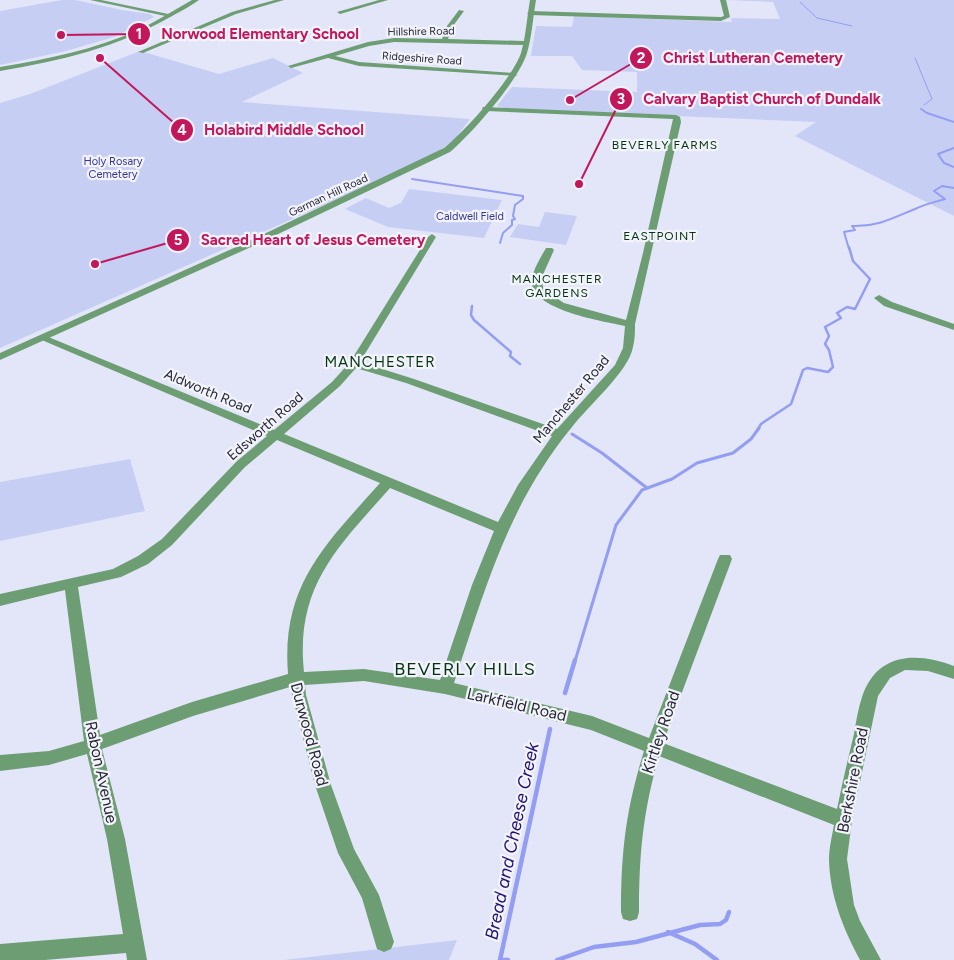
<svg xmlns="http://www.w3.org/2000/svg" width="954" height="960" viewBox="0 0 954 960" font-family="Figtree,sans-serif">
<rect width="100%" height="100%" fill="#e3e6f9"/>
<g fill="#c7cef4">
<polygon points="62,0 75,0 122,10 150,14 154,17 114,37 66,51 0,65 0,11"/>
<polygon points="726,0 954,0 954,216 795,136 816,122 511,109 497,106 512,87 637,92 637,72 582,70 572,56 531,56 536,26 572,27 574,16 732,22 731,18 780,19 773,2"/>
<polygon points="140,51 219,74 273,58 303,73 242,102 470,119 455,139 439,151 367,186 0,348 0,103 30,94"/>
<polygon points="409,189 502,200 484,238 388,227 345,209 366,198 389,208 401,203"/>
<polygon points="545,212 577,216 566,245 510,237 518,224 539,227"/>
<polygon points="130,459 145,511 0,541 0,482"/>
<polygon points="457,940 449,960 284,960"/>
</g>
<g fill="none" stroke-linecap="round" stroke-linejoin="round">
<g stroke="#939ef2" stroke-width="1">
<polyline points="800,2 817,18 852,26"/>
<polyline points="915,58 932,99 924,105"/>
</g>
<g stroke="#939ef2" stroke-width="2">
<polyline points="921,109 927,113 954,122"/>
<polyline points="954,148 938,154 944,163 954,167"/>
<polyline points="412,179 523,196 523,199 515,205 513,216 515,219 512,220 512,225 503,233 500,243"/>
<path d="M849,249l-5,-17 11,-2 -3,-4c25,1 41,-8 63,-17 10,-5 20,-7 30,-10l-11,-8 8,-5 12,2"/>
</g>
<g stroke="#939ef2" stroke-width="2.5">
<polyline points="472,306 471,315 474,320 511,352 510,356 520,364"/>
<polyline points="758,429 761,424 791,404 803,370 807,368 828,372 833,367 829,350 825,344 829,336 825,327 841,318 837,313 847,307 855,309 870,279 853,261 849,247"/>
</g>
<g stroke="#939ef2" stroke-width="3">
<polyline points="572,434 602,453 647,488"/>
<polyline points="575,661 616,525 642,490 672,479 697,463 733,453 751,439 759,428"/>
</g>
<g stroke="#939ef2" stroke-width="4.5">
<polyline points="565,693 575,660"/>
<polyline points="668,932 695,944 717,960"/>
<polyline points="500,960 550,729"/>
<polyline points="500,960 508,960"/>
<polyline points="557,960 594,947 636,942 700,925 720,924 726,920 729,912"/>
</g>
<g fill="#6d9d72" fill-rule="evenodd">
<polygon points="90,0 101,0 173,15 170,17"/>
<polygon points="275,0 284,0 236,14 143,53 138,52 232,12"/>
<polygon points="379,0 388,0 340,14 337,12"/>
<polygon points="720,0 726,0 730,17 721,21 530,15 527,13 530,11 721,17 724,16"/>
<polygon points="459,10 464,11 453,26 448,39 524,41 527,43 524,45 394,42 369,46 335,56 359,62 514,73 517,75 516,76 359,66 328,58 291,68 288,66 368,42 394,38 442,39 447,26"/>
<path d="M483,107l193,8 4,2 1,5 -46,202c0,7 0,15 -2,23 -4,24 -45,59 -61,80 -64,78 -87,162 -118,256l138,33 57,22 69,-179 2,-4h10l2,4 -69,184 174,66c5,-25 11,-50 17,-75 2,-12 4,-25 8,-37 15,-45 55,-45 92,-31v13l-26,-8 -23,-1 -15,8 -12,18 -26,124 -5,39 7,46 6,16 21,39h-21c-17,-32 -30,-64 -31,-100 0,-12 3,-24 5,-35l-175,-69c-16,55 -20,99 -20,156l-2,7 -7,2 -7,-2 -2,-7c0,-61 5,-103 23,-161l-53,-21 -146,-36 -81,-13 -59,4 1,10 25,90 23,64 25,46 15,47 -3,7 -7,3 -7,-3 -15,-51 -24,-45 -23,-68 -25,-98 -97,29 -91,33 23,90 22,121h-20l-1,-7 -81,7h-45v-16l123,-10 -16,-95 -20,-85 -38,11 -49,6v-16l49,-4 35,-10 -19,-151 -65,16v-12l113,-25 25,-13 24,-17 75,-78 30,-25 -230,-98 1,-2h8l228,94 58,-48 18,-20 78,-125 4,-3 4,3 -76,125 54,17 143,50 58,-64 8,-17 2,-22c-22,-5 -89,-15 -93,-42 -2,-10 9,-27 14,-36h6l2,2 -13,29 3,11 20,13 62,17 17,-67 30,-134 -187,-8 -4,-2zM356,368l50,15 146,53 -34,49 -20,37 -214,-88 56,-48zM277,440l103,43c-55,62 -99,102 -92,191l-96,28 -92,33 -22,-148 43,-10 27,-13 24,-19 73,-78zM390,488l104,43 -22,54 -32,95 -76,-11 -60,3c-9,-86 34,-125 86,-184z"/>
<polygon points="879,295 892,302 954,324 954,330 884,306 874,298"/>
</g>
<g fill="#6d9d72" fill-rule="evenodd">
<path d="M192,0h7c-8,6 -18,11 -27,16 -53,31 -112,45 -172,55v-4c47,-8 94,-17 138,-37 19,-9 36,-20 54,-30z"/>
<path d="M530,0h6c-3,17 -4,36 -9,53 -8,27 -55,80 -77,99l-199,95 -251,113v-7l245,-110 199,-95c22,-18 68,-69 77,-95 5,-17 6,-36 9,-53z"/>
</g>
</g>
<g text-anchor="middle" stroke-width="4.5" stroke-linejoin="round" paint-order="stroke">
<g font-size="11" fill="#252733" stroke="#f3f4fb">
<text transform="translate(421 31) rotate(-1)" y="4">Hillshire Road</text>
<text transform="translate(422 58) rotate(4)" y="4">Ridgeshire Road</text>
<text transform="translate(328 195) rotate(-25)" y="4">German Hill Road</text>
</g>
<g font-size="11" fill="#363595" stroke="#f3f4fb">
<text x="113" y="165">Holy Rosary<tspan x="113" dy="13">Cemetery</tspan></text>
<text x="470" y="220">Caldwell Field</text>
</g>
<g font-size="12" letter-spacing="1" fill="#053510" stroke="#f3f4fb">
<text x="665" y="149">BEVERLY FARMS</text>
<text x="660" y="240">EASTPOINT</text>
<text x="557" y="283">MANCHESTER<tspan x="557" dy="14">GARDENS</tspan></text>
</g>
<g font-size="14" fill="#252733" stroke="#f3f4fb">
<text transform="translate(208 391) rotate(23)" y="5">Aldworth Road</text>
<text transform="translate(571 399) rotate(-50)" y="5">Manchester Road</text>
<text transform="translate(265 426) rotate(-41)" y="5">Edsworth Road</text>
</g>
<g font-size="15" letter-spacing="1" fill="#053510" stroke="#f3f4fb">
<text x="380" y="367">MANCHESTER</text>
</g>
<g font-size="16" fill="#252733" stroke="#f3f4fb">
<text transform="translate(517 704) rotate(13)" y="6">Larkfield Road</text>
<text transform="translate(660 732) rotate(-71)" y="6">Kirtley Road</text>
<text transform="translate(310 734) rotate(75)" y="6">Durwood Road</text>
<text transform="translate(102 772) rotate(78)" y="6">Rabon Avenue</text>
<text transform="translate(852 780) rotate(-79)" y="6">Berkshire Road</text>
</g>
<g font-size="18" letter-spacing="1" fill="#053510" stroke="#f3f4fb">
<text x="465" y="675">BEVERLY HILLS</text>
</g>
<g font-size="18" font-style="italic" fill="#201273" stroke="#f3f4fb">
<text transform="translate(512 841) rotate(-78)" y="6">Bread and Cheese Creek</text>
</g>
</g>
<path fill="none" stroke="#c2185b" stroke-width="2" d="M61 35L139 34M570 100L641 58M579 184L621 99M100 58L182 130M95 264L178 240"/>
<g fill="#c2185b" stroke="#f3f4fb" stroke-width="2">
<circle cx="61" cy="35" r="5"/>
<circle cx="570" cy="100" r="5"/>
<circle cx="579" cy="184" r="5"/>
<circle cx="100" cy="58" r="5"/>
<circle cx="95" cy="264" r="5"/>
<circle cx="139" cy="34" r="12"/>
<circle cx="641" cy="58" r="12"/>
<circle cx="621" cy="99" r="12"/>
<circle cx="182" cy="130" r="12"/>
<circle cx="178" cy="240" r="12"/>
</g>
<g font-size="15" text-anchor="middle" font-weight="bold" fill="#fff">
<text x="139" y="39">1</text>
<text x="641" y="63">2</text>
<text x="621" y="104">3</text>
<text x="182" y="135">4</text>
<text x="178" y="245">5</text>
</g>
<g font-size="15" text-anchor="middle" font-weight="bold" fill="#c2185b" stroke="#f3f4fb" stroke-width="4.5" stroke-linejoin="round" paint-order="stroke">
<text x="260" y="39">Norwood Elementary School</text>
<text x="753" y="63">Christ Lutheran Cemetery</text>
<text x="762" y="104">Calvary Baptist Church of Dundalk</text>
<text x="284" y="135">Holabird Middle School</text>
<text x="313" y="245">Sacred Heart of Jesus Cemetery</text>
</g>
</svg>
